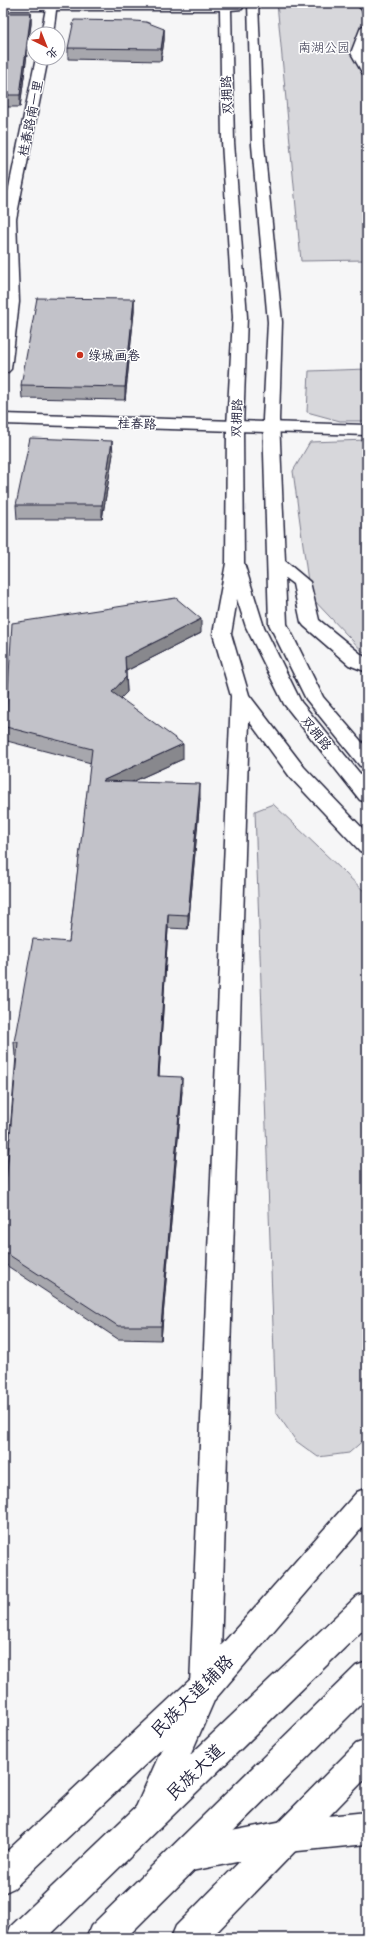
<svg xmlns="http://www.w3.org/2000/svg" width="370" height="1941" viewBox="0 0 370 1941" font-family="'Comic Neue','LXGW WenKai TC',sans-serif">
<rect width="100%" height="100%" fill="#f6f6f7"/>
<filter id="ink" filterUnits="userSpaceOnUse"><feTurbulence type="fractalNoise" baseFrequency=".025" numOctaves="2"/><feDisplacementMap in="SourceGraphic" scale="8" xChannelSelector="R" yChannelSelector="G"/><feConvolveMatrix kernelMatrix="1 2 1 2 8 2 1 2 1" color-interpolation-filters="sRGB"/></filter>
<g filter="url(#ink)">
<g fill="#d7d7db" stroke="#7c7c8b">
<polygon points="277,3 367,3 367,260 301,261"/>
<polygon points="367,369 367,421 340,421 307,412 309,371"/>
<polygon points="367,440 367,656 310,596 293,471 310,442"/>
<polygon points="273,804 367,894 367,1437 349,1453 318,1457 296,1441 276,1412 255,811"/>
</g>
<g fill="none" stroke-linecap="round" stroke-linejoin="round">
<defs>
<g id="minor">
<polygon points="47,3 57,3 53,34 41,34"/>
<polygon points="356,3 367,3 367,12 363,11"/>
<polygon points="367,24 367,42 363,53 367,61 367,76 363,74 351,53 361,27"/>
<polygon points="36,58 48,58 16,219 19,302 11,369 8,372 3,374 3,315 5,302 3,216"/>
<polygon points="3,414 367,425 367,435 3,424"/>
<polygon points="367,1488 367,1522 216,1698 14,1888 3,1893 3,1855 194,1676 357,1492"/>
<polygon points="367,1740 367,1777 211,1938 171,1938 176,1926 356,1744"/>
</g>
<g id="major">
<polygon points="230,3 242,5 243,7 242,9 231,10 234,142 247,317 243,427 244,563 264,627 301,702 367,782 367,802 360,800 284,704 246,627 237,599 231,634 249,695 304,767 367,833 367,853 360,851 290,777 249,721 220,1687 163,1818 152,1823 141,1818 136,1807 190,1686 231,696 213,634 226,563 227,427 233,317 222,142 220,10 3,10 3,4"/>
<polygon points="248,3 258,3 264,145 282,322 279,419 285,561 310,582 319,620 367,659 367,672 349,665 304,626 301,622 293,584 285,578 287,624 323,697 367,748 367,767 360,766 306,699 269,624 263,419 268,322 252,145"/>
<polygon points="367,1812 367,1844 288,1852 186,1872 175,1867 170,1856 175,1845 186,1840 288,1820"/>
</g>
<g id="highway">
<polygon points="367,1592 367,1626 47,1938 6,1938 11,1926 357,1596"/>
<polygon points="367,1662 367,1698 126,1938 86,1938 91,1926 356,1666"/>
</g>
</defs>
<use href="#minor" stroke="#22223b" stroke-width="3"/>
<use href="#major" stroke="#22223b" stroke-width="3"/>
<use href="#highway" stroke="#22223b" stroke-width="3"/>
<use href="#minor" fill="#fff" fill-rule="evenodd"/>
<use href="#major" fill="#fff" fill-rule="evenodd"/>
<use href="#highway" fill="#fff" fill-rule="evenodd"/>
</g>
<g fill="#a7a7ad" stroke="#22223b">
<polygon points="3,13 31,13 31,24 20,107 3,107"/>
<polygon points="164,29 164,40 161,61 68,59 68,48"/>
<polygon points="134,299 134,312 125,400 22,398 21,385"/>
<polygon points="113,454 102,519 17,519 16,505"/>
<polygon points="201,633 126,671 127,692 121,698 183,759 132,782 200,798 188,929 168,928 159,1076 182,1091 161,1340 118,1339 3,1263 3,1219 16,1056 15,1056 14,1042 69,942 91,763 7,741 6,727"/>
</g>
<g fill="#88888d" stroke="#22223b">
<polygon points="31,13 31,24 20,107 20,95"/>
<polygon points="164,29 164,40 161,61 161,49"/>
<polygon points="134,299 134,312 125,400 125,387"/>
<polygon points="112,441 113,454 102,519 102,505"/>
<polygon points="201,619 201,633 126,671 125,657"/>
<polygon points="126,677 127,692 113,706 112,692"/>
<polygon points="183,744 183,759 103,795 102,781"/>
<polygon points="200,784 200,798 188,929 188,915"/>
<polygon points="168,914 168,928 158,1090 158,1076"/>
<polygon points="182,1077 182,1091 161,1340 161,1326"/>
</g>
<g fill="#c2c2c9" stroke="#22223b">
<polygon points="3,13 31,13 20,95 3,95"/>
<polygon points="74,20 135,21 146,22 164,29 161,49 68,48"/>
<polygon points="37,298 134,299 125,387 21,385"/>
<polygon points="30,438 112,441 102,505 16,505"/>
<polygon points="176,598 201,619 125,657 126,677 112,692 183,744 102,781 200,784 188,915 168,914 158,1076 182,1077 161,1326 118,1326 3,1251 3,1219 18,1042 14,1042 33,939 69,942 92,749 6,727 12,623"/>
</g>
</g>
<circle fill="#c8321e" stroke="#fff" stroke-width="1.5" cx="80" cy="355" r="4"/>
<g text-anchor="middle" stroke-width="3" stroke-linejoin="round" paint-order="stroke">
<g font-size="13" fill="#58586b" stroke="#fff">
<text x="324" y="52">南湖公园</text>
</g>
<g font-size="13" fill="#22223b" stroke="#fff">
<text transform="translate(226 95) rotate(-92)" y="5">双拥路</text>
<text transform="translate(30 118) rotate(-78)" y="5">桂春路南一里</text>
<text transform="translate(236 418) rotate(-88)" y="5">双拥路</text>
<text transform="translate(137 423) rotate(2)" y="5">桂春路</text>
<text transform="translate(317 733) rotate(51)" y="5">双拥路</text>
</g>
<g font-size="13" fill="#22223b" stroke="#fff" text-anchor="start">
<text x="88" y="360">绿城画卷</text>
</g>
<g font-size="18" fill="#22223b" stroke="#fff">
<text transform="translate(192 1696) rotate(-45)" y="6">民族大道辅路</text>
<text transform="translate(195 1772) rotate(-44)" y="6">民族大道</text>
</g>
</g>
<rect width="370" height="1941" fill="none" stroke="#fff" stroke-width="16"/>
<rect x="8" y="8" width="354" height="1925" fill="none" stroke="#22223b" stroke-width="1.5" filter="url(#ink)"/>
<g transform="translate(46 46) rotate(137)"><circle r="19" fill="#ffffff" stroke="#a7a7b1"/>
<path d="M0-3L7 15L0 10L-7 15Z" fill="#c8321e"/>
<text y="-6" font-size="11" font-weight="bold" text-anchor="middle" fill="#22223b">北</text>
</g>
</svg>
